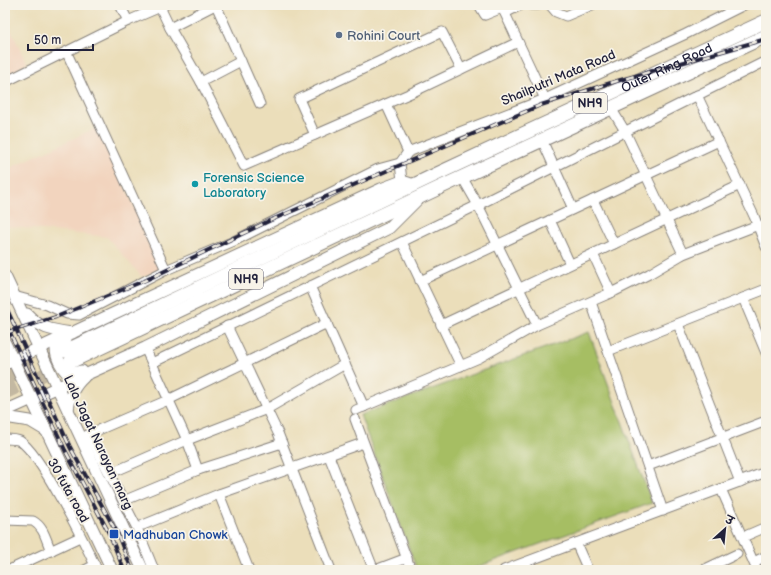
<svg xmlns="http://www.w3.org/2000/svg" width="771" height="575" viewBox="0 0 771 575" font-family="'Balsamiq Sans','Playpen Sans Deva',sans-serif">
<rect width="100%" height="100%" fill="#f7f3e8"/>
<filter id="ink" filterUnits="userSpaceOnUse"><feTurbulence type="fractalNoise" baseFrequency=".025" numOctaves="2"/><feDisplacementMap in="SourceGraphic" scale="8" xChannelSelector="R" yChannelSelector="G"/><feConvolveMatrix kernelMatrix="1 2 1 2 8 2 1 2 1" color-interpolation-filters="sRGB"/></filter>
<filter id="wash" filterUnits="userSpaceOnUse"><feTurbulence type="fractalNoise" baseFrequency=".012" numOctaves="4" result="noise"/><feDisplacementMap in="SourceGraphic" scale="16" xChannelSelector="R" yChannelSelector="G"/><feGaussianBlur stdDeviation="0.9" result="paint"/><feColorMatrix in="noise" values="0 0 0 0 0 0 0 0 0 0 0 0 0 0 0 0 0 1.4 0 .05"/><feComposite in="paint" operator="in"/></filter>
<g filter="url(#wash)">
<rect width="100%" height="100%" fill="#ebdeba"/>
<g fill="#f2d4be">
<polygon points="5,17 27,64 5,76"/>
<polygon points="98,127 163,269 142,277 107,237 5,226 5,170"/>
</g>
<polygon fill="#a6be64" stroke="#647050" points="589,332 652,503 469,570 417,570 360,415"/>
</g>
<g filter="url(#ink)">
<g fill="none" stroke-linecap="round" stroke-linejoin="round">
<g stroke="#c3b8a1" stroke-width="13" stroke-dasharray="13 6" stroke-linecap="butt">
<polyline points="5,379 65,351"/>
<polyline points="5,393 70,362"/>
</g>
<defs>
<g id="minor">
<polyline points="120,5 128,21"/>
<polyline points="216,5 260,104"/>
<polyline points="479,5 485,15 502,8"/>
<polyline points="501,5 545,99"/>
<polyline points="531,5 538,5"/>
<polyline points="550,5 556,12 566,16 592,5"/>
<polyline points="160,7 170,28"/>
<polyline points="505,13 521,5"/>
<polyline points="67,53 166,270"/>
<polyline points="241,61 201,82 244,166 411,93 518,42"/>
<polyline points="5,82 128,21 165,5"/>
<polyline points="201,82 170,28 215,5"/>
<polyline points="697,95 754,216 766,247"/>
<polyline points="386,104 408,152"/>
<polyline points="611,108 625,131 683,254"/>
<polyline points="315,135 299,99 442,32 461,69"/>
<polyline points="542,140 573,209"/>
<polyline points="462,177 478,205 537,325"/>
<polyline points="402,181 400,163 408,152 545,99 686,34 744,5"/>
<polyline points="593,200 614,244"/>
<polyline points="550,220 570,264"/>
<polyline points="402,242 461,366"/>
<polyline points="593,254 611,293"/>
<polyline points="420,281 719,141"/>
<polyline points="310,286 364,407"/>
<polyline points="14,296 47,305 67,314 79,315 166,270 234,241 378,169 400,163"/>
<polyline points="743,298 766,353"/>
<polyline points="591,302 663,511"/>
<polyline points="678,324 740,482"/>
<polyline points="441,325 740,185"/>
<polyline points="227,326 278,433 331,570"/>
<polyline points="145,348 187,440 198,470"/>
<polyline points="608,351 766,289"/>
<polyline points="152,363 486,201 766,61"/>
<polyline points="356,410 479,358 537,325 615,291 649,274 683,254 758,225"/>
<polyline points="355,419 411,570"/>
<polyline points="89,434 137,528 154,570"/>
<path d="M5,439c4,0 11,0 15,2 20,12 66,104 77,129"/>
<polyline points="82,439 89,434 168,400 327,323"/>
<polyline points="329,456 373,568 378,569 407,558"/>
<polyline points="648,466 766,421"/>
<polyline points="118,470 187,440 267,409 345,364"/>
<polyline points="721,489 757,570"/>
<polyline points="219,494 249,570"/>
<polyline points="128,499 198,470 282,443"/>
<path d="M5,520l28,1c11,6 13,19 18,30"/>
<polyline points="143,525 219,494 363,443"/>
<polyline points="743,537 766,527"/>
<polyline points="576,543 588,570"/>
<polyline points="754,562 766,556"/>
<polyline points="9,570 80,537"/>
<polyline points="85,570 95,565"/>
<polyline points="504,570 766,472"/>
<polyline points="703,570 737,554"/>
</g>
<g id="major">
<polyline points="5,276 143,570"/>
<path d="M27,314c14,15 24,16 45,19"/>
<path d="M66,339l-10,10c0,9 6,19 12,25l14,-3"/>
<polyline points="5,343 112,570"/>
<polyline points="5,364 381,189 402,181 414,185"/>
<path d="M68,410c2,-14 5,-23 16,-33"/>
<polyline points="5,411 145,348 389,228 417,200"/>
<polyline points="5,417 30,421 45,430"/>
</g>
<g id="highway">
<path id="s1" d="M65,351l374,-178 327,-152"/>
<polyline points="70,362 441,187 766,36"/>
</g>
</defs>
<use href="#minor" stroke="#86807a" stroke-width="11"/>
<use href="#major" stroke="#86807a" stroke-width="13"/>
<use href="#highway" stroke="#86807a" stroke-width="15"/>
<use href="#minor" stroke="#fff" stroke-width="9"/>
<use href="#major" stroke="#fff" stroke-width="11"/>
<use href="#highway" stroke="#fff" stroke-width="13"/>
<defs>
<g id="rail">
<polyline points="5,305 70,447 117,533 132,570"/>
<polyline points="5,322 65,450 110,535 124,570"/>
<polyline points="5,333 56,317 146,280 269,221 541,105 617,81 766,39"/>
</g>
</defs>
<use href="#rail" stroke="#22223b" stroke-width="4"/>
<use href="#rail" stroke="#f7f3e8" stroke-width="2.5" stroke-dasharray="8" stroke-linecap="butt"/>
</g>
</g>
<circle fill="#5c6f8a" stroke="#f7f3e8" stroke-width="1.5" cx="339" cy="35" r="4"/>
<circle fill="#0f9aa8" stroke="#f7f3e8" stroke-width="1.5" cx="195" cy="184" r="4"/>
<rect fill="#1a4fb4" stroke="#f7f3e8" stroke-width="1.5" x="109" y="529" width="10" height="10" rx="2"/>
<g text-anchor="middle" stroke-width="3.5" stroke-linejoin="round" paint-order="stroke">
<g fill="#f7f3e8" stroke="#62616f" stroke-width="1">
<rect x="573" y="93" width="34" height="20" rx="3"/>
<rect x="229" y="269" width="34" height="20" rx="3"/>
</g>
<g font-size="12" font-weight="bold" fill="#22223b">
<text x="590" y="107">NH9</text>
<text x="246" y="283">NH9</text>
</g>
<g font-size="13" fill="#4e5e75" stroke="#f7f3e8" text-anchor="start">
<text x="347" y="40">Rohini Court</text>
</g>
<g font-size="13" fill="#22223b" stroke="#f7f3e8">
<text dy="5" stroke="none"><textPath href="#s1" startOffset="665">Outer Ring Road</textPath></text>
<text transform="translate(558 77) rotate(-23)" y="5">Shailputri Mata Road</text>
<text transform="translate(99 442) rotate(65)" y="5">Lala Jagat Narayan marg</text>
<text transform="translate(69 490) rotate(61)" y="5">30 futa road</text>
</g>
<g font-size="13" fill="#0d838f" stroke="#f7f3e8" text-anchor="start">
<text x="203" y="182">Forensic Science<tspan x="203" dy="15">Laboratory</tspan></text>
</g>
<g font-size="13" fill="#164399" stroke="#f7f3e8" text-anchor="start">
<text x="123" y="539">Madhuban Chowk</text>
</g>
</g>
<rect width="771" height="575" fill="none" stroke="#f7f3e8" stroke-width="20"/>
<g transform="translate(725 529) rotate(27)" stroke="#f7f3e8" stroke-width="3" paint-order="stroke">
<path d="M0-3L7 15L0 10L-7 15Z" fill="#22223b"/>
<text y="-6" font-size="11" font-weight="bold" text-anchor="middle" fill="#22223b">उ</text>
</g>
<path d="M28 44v6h65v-6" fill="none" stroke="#22223b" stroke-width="2"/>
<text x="34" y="44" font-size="12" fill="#22223b" stroke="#f7f3e8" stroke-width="3" paint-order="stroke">50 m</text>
</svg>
